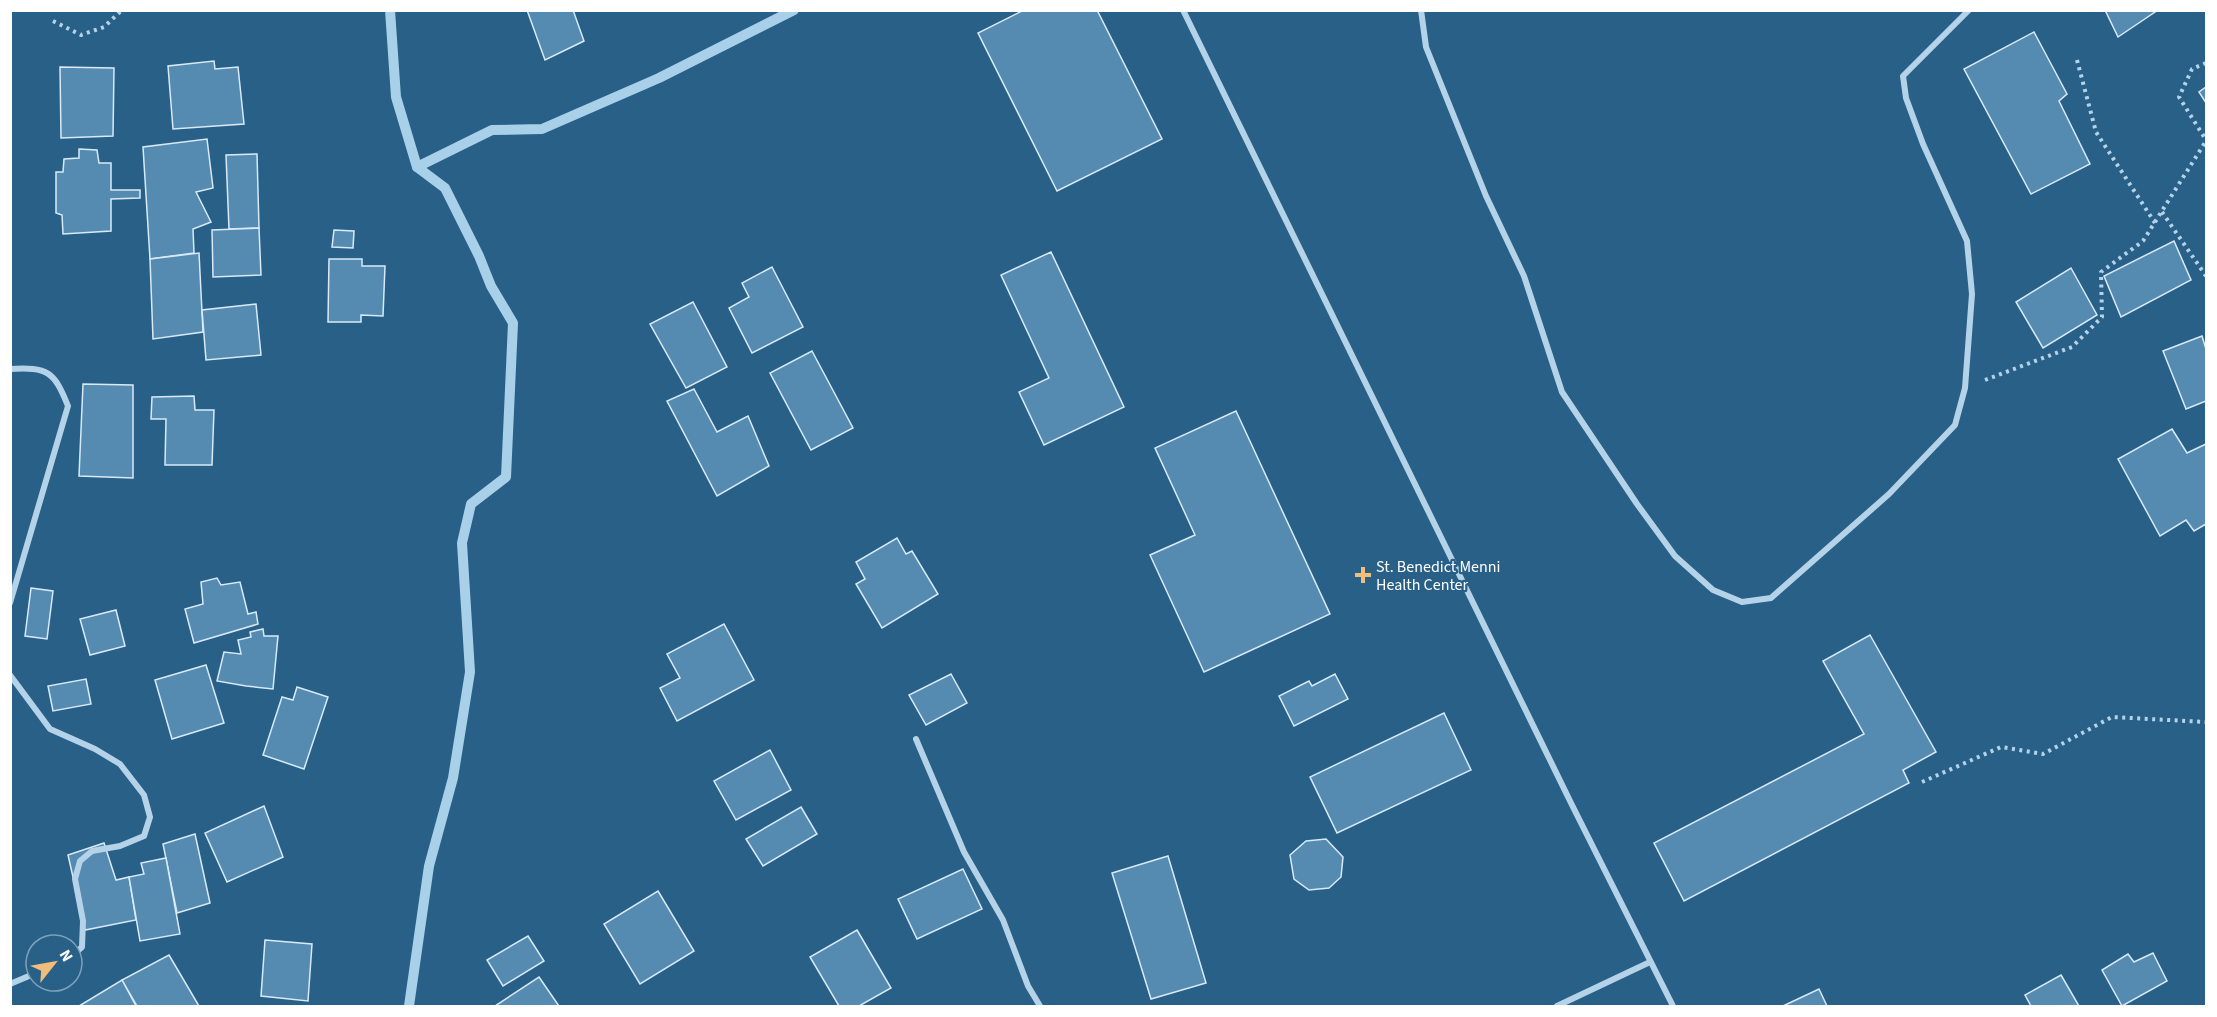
<svg xmlns="http://www.w3.org/2000/svg" width="2217" height="1017" viewBox="0 0 2217 1017" font-family="'Source Sans 3',sans-serif">
<rect width="100%" height="100%" fill="#286088"/>
<g fill="none" stroke-linecap="round" stroke-linejoin="round">
<g stroke="#a9d0e9" stroke-width="10">
<polyline points="390,10 396,97 417,167 492,130 542,129 659,78 794,10"/>
<polyline points="409,1006 429,866 453,778 470,672 462,543 471,504 506,477 513,323 491,286 479,256 445,188 417,167"/>
</g>
</g>
<g fill="#558bb1" stroke="#d8eaf7" stroke-width="1.5">
<polygon points="527,10 573,10 584,41 545,60"/>
<polygon points="1024,10 1097,10 1162,139 1057,191 978,33"/>
<polygon points="2105,10 2158,10 2118,37"/>
<polygon points="2034,32 2067,94 2059,101 2090,164 2031,194 1964,69"/>
<polygon points="214,61 215,69 238,67 244,124 173,129 168,66"/>
<polygon points="60,67 114,68 113,136 61,138"/>
<polygon points="2206,87 2206,103 2199,92"/>
<polygon points="207,139 213,188 196,192 211,222 193,229 194,253 150,259 143,147"/>
<polygon points="79,149 97,150 99,163 111,163 111,190 140,190 140,198 111,199 111,231 63,234 62,215 56,213 56,172 63,172 64,159 79,158"/>
<polygon points="257,154 259,228 229,229 226,155"/>
<polygon points="259,228 261,275 213,277 212,230"/>
<polygon points="334,230 354,231 353,248 332,247"/>
<polygon points="2174,241 2191,280 2121,317 2104,276"/>
<polygon points="1051,252 1124,407 1044,445 1019,392 1049,378 1001,275"/>
<polygon points="199,253 203,332 153,339 150,259"/>
<polygon points="329,259 362,259 362,266 385,266 383,316 361,315 361,322 328,322"/>
<polygon points="772,267 803,327 752,353 729,308 749,297 742,283"/>
<polygon points="2071,268 2097,315 2043,348 2016,302"/>
<polygon points="693,302 727,367 686,388 650,324"/>
<polygon points="256,304 261,355 206,360 202,310"/>
<polygon points="2202,336 2206,349 2206,401 2186,409 2163,351"/>
<polygon points="812,351 853,428 811,450 770,373"/>
<polygon points="83,384 133,385 133,478 79,476"/>
<polygon points="694,389 717,432 748,416 769,466 717,496 667,401"/>
<polygon points="194,396 195,410 214,410 212,465 165,465 166,419 151,419 152,397"/>
<polygon points="1236,411 1330,614 1204,672 1150,555 1195,535 1155,448"/>
<polygon points="2172,429 2187,453 2206,444 2206,524 2194,531 2186,520 2160,536 2118,459"/>
<polygon points="897,538 906,554 912,551 938,594 882,628 856,584 865,579 856,562"/>
<polygon points="217,578 221,585 240,582 248,614 256,612 258,624 194,643 185,609 203,604 201,582"/>
<polygon points="31,588 53,591 47,639 25,636"/>
<polygon points="116,610 125,646 90,655 80,619"/>
<polygon points="724,624 754,680 677,721 660,688 680,678 667,654"/>
<polygon points="263,629 264,636 278,636 273,689 246,686 217,681 224,652 241,654 238,640 251,637 250,632"/>
<polygon points="1870,635 1936,752 1903,770 1909,783 1684,901 1654,843 1864,734 1823,661"/>
<polygon points="206,665 224,723 172,739 155,680"/>
<polygon points="951,674 967,703 926,725 909,695"/>
<polygon points="1335,674 1348,699 1294,726 1279,696 1309,681 1312,686"/>
<polygon points="86,679 91,704 53,711 48,686"/>
<polygon points="297,687 328,697 304,769 263,755 282,697 293,700"/>
<polygon points="1444,713 1471,770 1337,833 1310,777"/>
<polygon points="770,750 791,790 736,820 714,781"/>
<polygon points="264,806 283,857 227,882 205,833"/>
<polygon points="801,807 817,834 763,866 746,839"/>
<polygon points="195,834 210,903 177,913 163,844"/>
<polygon points="1326,839 1343,857 1341,877 1329,888 1309,890 1294,879 1290,855 1306,841"/>
<polygon points="104,843 116,880 129,877 136,920 85,930 68,855"/>
<polygon points="1168,856 1206,983 1151,999 1112,873"/>
<polygon points="166,858 180,934 140,941 129,877 144,874 141,863"/>
<polygon points="963,869 982,909 917,939 898,899"/>
<polygon points="658,891 694,951 640,984 604,924"/>
<polygon points="857,930 891,988 859,1006 839,1006 810,957"/>
<polygon points="528,936 544,961 503,986 487,960"/>
<polygon points="265,940 312,944 308,1001 261,996"/>
<polygon points="2153,953 2167,981 2122,1006 2102,970 2128,954 2134,962"/>
<polygon points="169,955 199,1006 137,1006 122,980"/>
<polygon points="2061,975 2079,1006 2031,1006 2025,995"/>
<polygon points="539,977 559,1006 495,1006"/>
<polygon points="122,980 136,1006 79,1006"/>
<polygon points="1819,989 1827,1006 1783,1006"/>
</g>
<g fill="none" stroke-linecap="round" stroke-linejoin="round">
<g stroke="#b5d3e8" stroke-width="4" stroke-dasharray="3 4.5" stroke-linecap="butt">
<polyline points="53,21 81,35 104,27 122,10"/>
<polyline points="2077,60 2096,132 2155,223"/>
<polyline points="2206,63 2192,69 2179,97 2206,140"/>
<polyline points="2162,212 2206,276"/>
<polyline points="1985,380 2072,347 2102,317 2101,272 2143,241 2206,141"/>
<polyline points="1922,782 2001,747 2043,754 2112,717 2206,722"/>
</g>
<g stroke="#b5d3e8" stroke-width="6">
<polyline points="1183,10 1572,805 1673,1006"/>
<polyline points="1421,10 1426,47 1486,196 1524,276 1562,392 1637,504 1675,556 1713,590 1742,602 1771,598 1889,494 1955,425 1965,388 1972,294 1967,241 1923,144 1906,98 1903,76 1969,10"/>
<path d="M10,369c38,-2 44,2 58,37l-58,197"/>
<polyline points="10,675 50,729 95,749 120,764 144,795 150,817 144,836 120,846 92,851 80,861 75,879 83,921 82,947 72,956"/>
<polyline points="916,739 964,852 1003,920 1028,986 1040,1006"/>
<polyline points="10,984 36,973"/>
<polyline points="1557,1006 1650,962"/>
</g>
</g>
<path fill="#f0bd7b" stroke="#286088" stroke-width="2" d="M1360 566h6v6h6v6h-6v6h-6v-6h-6v-6h6z"/>
<g text-anchor="middle" stroke-width="4.5" stroke-linejoin="round" paint-order="stroke">
<g font-size="16" fill="#fff" stroke="#286088" text-anchor="start">
<text x="1376" y="572">St. Benedict Menni<tspan x="1376" dy="18">Health Center</tspan></text>
</g>
</g>
<rect width="2217" height="1017" fill="none" stroke="#ffffff" stroke-width="24"/>
<g transform="translate(54 963) rotate(59)"><circle r="28" fill="#286088" stroke="#7ea0b8" stroke-width="1.5"/>
<path d="M0-4.5L10 22L0 15L-10 22Z" fill="#f0bd7b"/>
<text y="-9" font-size="16" font-weight="bold" text-anchor="middle" fill="#ffffff">N</text>
</g>
</svg>
